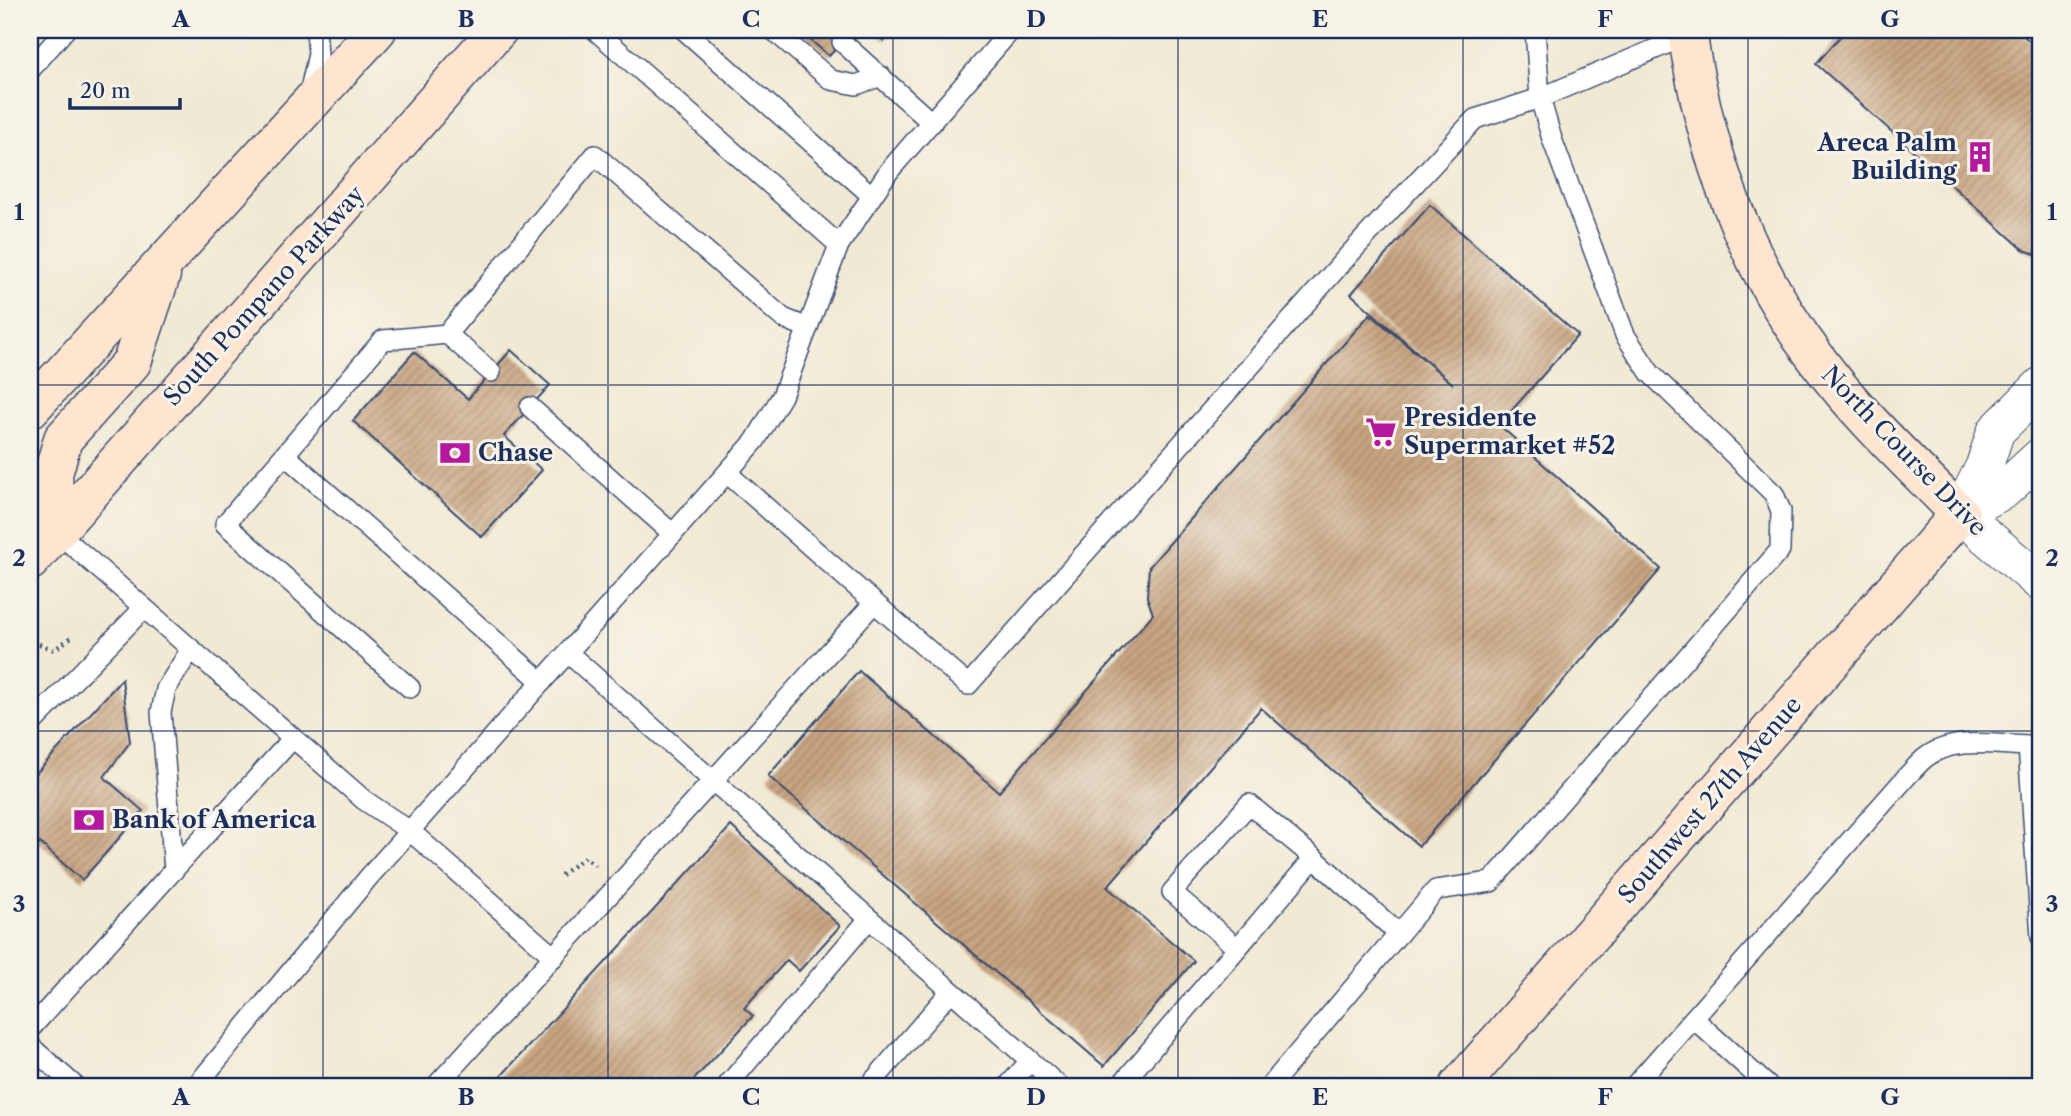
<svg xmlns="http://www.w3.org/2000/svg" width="2071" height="1116" viewBox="0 0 2071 1116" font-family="'Libre Caslon Text',serif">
<defs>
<pattern id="building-hatch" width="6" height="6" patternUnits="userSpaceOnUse" patternTransform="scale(1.75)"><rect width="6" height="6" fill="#c9a581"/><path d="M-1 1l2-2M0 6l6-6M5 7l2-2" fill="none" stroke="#a2876d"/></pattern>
</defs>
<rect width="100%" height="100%" fill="#f7f3e8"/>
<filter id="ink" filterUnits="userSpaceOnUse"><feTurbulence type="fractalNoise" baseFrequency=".0143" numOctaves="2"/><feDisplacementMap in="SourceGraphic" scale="14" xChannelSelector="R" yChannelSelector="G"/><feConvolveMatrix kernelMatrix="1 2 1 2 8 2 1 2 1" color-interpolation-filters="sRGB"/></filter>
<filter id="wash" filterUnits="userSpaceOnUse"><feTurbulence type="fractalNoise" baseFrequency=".00686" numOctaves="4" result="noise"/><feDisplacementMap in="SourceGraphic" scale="28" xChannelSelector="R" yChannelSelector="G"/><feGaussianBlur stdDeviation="1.57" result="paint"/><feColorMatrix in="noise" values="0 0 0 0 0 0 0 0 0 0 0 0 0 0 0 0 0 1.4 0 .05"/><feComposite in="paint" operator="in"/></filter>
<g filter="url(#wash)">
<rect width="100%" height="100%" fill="#f0e9d3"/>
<g id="blocks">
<g fill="url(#building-hatch)">
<polygon points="799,30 853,30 829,56"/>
<polygon points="872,30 894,30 884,41"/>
<polygon points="1846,30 2017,30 2041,51 2041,256 2024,250 1816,64"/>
<polygon points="1430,205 1578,335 1499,425 1661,569 1419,846 1261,708 1107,887 1194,961 1104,1066 768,776 859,671 999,792 1153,614 1147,597 1149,567 1370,314 1453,384 1351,294"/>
<polygon points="511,350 550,385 504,436 542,470 482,537 353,421 414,352 468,399"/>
<polygon points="122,679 130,742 104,777 143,811 82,880 40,843 30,855 30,780"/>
<polygon points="731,826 840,926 799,971 787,960 744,1008 753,1016 688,1086 492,1086"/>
</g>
</g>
</g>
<g filter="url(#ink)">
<use href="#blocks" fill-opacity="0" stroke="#3b4b70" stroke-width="2"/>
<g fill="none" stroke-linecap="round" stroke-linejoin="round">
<defs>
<g id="lane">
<polyline points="595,30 839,245"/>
<polyline points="684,30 871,195"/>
<polyline points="773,30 831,80 856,85 881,76"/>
<polyline points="842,42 932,123"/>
<polyline points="30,70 65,30"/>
<polyline points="309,94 318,54 316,30"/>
<polyline points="491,372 447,334 595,155 783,318 808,328"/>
<polyline points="530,407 673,534"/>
<polyline points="285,455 542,682"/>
<polyline points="727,473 968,685 1346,258 1475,119 1540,98 1688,35"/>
<polyline points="56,531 364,800 410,831 554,957"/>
<polyline points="568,653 1059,1086"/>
<polyline points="410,688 225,524 383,340 447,334"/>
<polyline points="30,725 144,608"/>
<polyline points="174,870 161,712 166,689 191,649"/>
<polyline points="1237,948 1172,892 1249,804 1314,858"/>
<polyline points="1694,1019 1768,1086"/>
<polyline points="30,1029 293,738"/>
<polyline points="30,1046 75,1086"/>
<polyline points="196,1086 368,878 755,441 782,396 839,245 889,171 1011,30"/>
<polyline points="436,1086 873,604"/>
<polyline points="727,1086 869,919"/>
<polyline points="869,1086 951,991"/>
<polyline points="1008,1086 1030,1061"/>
<polyline points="1120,1086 1314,858 1399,934"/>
<polyline points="1270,1086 1436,890 1491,882 1780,550 1781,511 1774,494 1650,373 1625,335 1552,139 1540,98 1535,30"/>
<path d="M1634,1086l275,-312c5,-5 10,-11 16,-16 27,-22 70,-13 103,-12l13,191"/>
</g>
<g id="street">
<polyline points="1960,514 1984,467 1996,431 2041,386"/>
<polyline points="1960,514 2041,583"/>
<polyline points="1960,514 2004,490 2041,456"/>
</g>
<g id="secondary">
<polyline points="30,409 377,30"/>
<polyline points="56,531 53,474 63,439 132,362 161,275"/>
<polyline points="30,561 498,30"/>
<path d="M1459,1086l501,-572c-48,-49 -100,-97 -141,-152 -74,-96 -115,-213 -132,-332"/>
</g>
</defs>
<use href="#lane" stroke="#3b4b70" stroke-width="22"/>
<use href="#street" stroke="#3b4b70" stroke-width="39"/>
<use href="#secondary" stroke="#3b4b70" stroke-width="41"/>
<g stroke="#3b4b70" stroke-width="4.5" stroke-dasharray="2 5" stroke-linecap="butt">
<polyline points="39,644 54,650 74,635"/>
<polyline points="561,875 585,857 596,866"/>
</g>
<use href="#lane" stroke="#fff" stroke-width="19"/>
<use href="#street" stroke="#fff" stroke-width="37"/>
<use href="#secondary" stroke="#fde5d0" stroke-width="38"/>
</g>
</g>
<path fill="none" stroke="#1b2f5e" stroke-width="2" stroke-opacity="0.55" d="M323,30v1056M608,30v1056M893,30v1056M1178,30v1056M1463,30v1056M1748,30v1056M30,385h2011M30,731h2011"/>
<defs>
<symbol id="building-bare" viewBox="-9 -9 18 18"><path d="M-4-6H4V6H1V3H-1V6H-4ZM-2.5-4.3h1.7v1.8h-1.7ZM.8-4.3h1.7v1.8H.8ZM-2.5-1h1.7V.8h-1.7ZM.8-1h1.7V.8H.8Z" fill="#b5179e" stroke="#f7f3e8" stroke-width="2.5" paint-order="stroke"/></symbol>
<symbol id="supermarket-bare" viewBox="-9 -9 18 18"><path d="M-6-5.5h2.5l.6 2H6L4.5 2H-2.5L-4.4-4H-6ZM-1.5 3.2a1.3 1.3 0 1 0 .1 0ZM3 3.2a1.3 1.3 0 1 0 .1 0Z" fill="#b5179e" stroke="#f7f3e8" stroke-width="2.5" paint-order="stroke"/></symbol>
<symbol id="bank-bare" viewBox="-9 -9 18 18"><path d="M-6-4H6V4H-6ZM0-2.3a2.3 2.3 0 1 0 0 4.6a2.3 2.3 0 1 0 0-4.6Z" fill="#b5179e" stroke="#f7f3e8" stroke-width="2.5" paint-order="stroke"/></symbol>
</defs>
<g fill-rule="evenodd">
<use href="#building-bare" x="1958" y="135" width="44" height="44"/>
<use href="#supermarket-bare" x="1359" y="410" width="44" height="44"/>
<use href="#bank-bare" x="433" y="431" width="44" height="44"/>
<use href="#bank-bare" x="67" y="798" width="44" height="44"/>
</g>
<g text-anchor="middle" stroke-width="6" stroke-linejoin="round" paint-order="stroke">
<g font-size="24" font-weight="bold" fill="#1b2f5e" stroke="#f7f3e8" text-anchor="start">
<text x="1957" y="151" text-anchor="end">Areca Palm<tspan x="1957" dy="28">Building</tspan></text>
<text x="1404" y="426">Presidente<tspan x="1404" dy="28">Supermarket #52</tspan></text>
<text x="478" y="461">Chase</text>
<text x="112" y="828">Bank of America</text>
</g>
<g font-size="24" fill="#1b2f5e" stroke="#f7f3e8">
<text transform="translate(264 296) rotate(-48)" y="8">South Pompano Parkway</text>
<text transform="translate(1904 451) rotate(46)" y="8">North Course Drive</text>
<text transform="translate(1710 800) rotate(-49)" y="8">Southwest 27th Avenue</text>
</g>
</g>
<rect width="2071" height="1116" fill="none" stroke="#f7f3e8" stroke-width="77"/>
<path d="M70 98v10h110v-10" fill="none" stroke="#1b2f5e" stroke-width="3.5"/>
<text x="80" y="98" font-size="21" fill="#1b2f5e" stroke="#f7f3e8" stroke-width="5" paint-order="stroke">20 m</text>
<rect x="38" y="38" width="1994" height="1040" fill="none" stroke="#1b2f5e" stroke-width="2.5"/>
<g font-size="23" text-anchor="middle" font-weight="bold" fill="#1b2f5e">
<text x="181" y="27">A</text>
<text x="466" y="27">B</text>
<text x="751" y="27">C</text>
<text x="1036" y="27">D</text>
<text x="1320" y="27">E</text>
<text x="1605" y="27">F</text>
<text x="1890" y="27">G</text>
<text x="19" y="220">1</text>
<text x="2052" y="220">1</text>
<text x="19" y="566">2</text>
<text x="2052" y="566">2</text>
<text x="19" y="912">3</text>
<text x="2052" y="912">3</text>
<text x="181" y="1105">A</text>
<text x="466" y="1105">B</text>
<text x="751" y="1105">C</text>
<text x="1036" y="1105">D</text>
<text x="1320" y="1105">E</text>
<text x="1605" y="1105">F</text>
<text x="1890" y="1105">G</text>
</g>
</svg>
